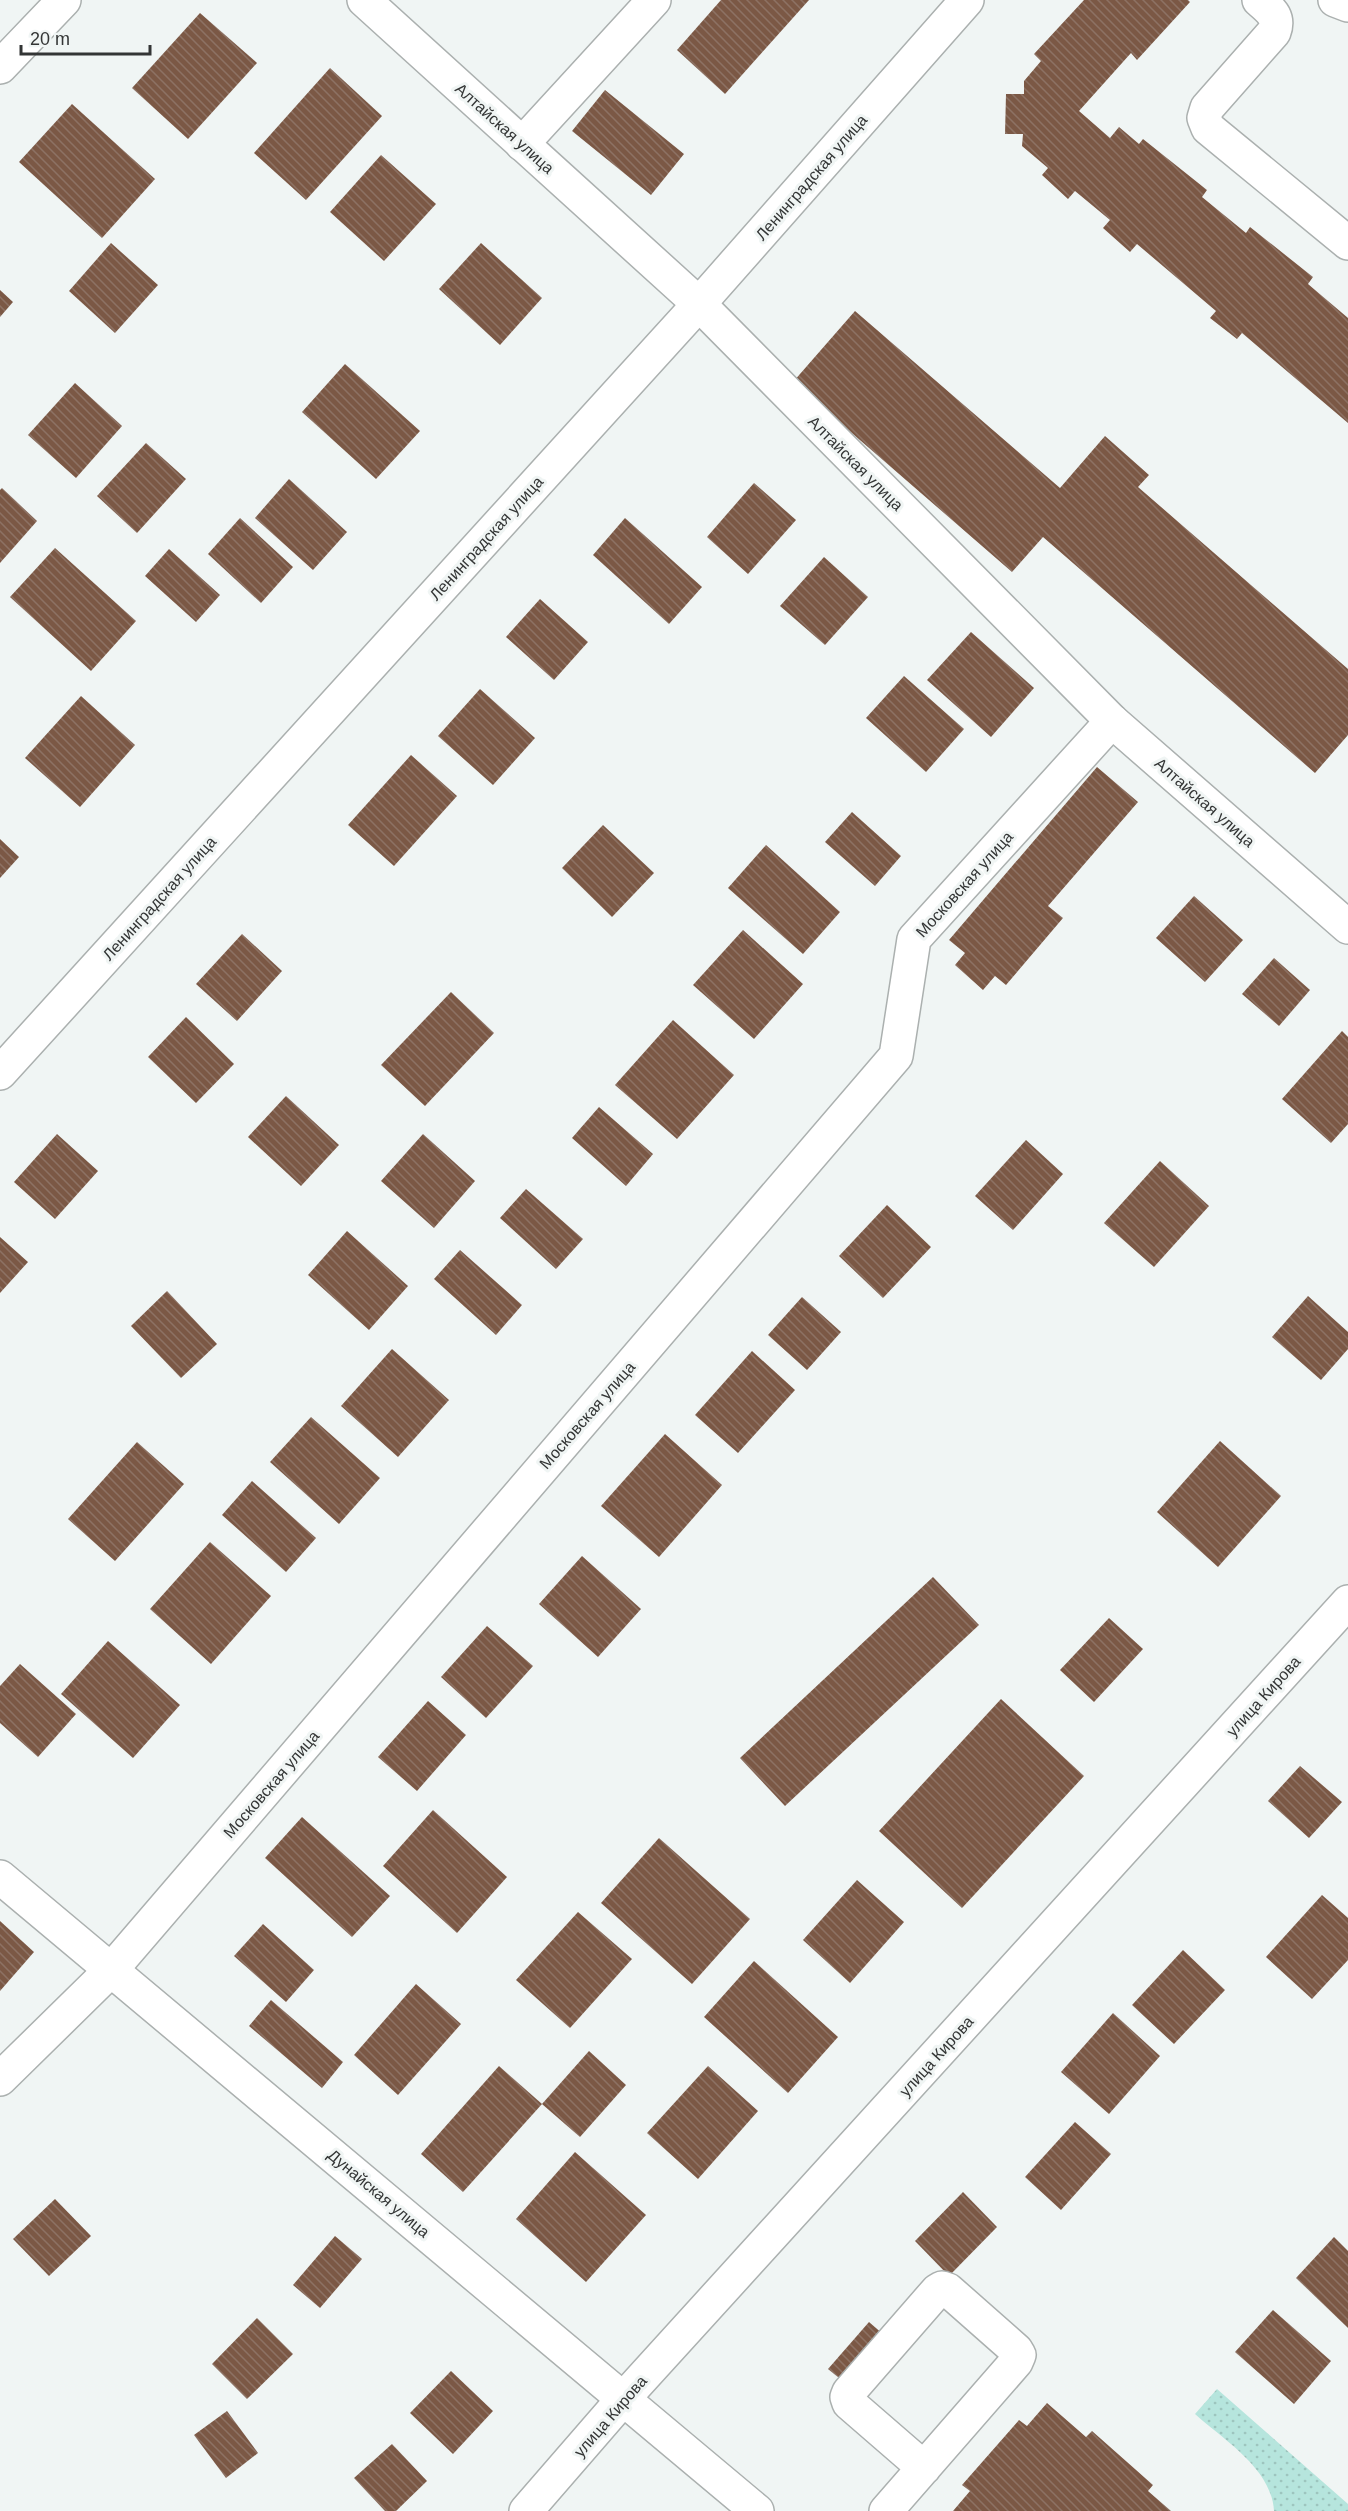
<svg xmlns="http://www.w3.org/2000/svg" width="1348" height="2511" viewBox="0 0 1348 2511" font-family="Helvetica,sans-serif">
<defs>
<pattern id="grass-dots" width="8" height="8" patternUnits="userSpaceOnUse" patternTransform="scale(1.5)"><rect width="8" height="8" fill="#b6e5dd"/><path d="M2 2h.1M6 6h.1" fill="none" stroke="#9dc5be" stroke-width="1.8" stroke-linecap="round"/></pattern>
<pattern id="building-back-hatch" width="6" height="6" patternUnits="userSpaceOnUse" patternTransform="scale(1.5)"><rect width="6" height="6" fill="#7b5845"/><path d="M-1 5l2 2M0 0l6 6M5-1l2 2" fill="none" stroke="#8d7264"/></pattern>
</defs>
<rect width="100%" height="100%" fill="#f0f5f4"/>
<path fill="url(#grass-dots)" d="M1217,2389l131,115v7h-74c-2,-42 -50,-71 -79,-97z"/>
<g fill="url(#building-back-hatch)">
<polygon points="721,0 809,0 725,94 677,50"/>
<polygon points="1084,0 1188,0 1190,2 1137,60 1131,53 1079,111 1110,138 1119,127 1139,144 1143,139 1207,190 1202,197 1246,233 1250,227 1313,277 1308,284 1348,318 1348,423 1242,333 1237,339 1210,318 1216,311 1137,244 1130,252 1103,228 1110,220 1075,191 1068,199 1042,175 1048,168 1022,146 1023,134 1005,134 1006,94 1024,94 1024,81 1041,61 1034,54"/>
<polygon points="200,13 257,63 188,139 132,88"/>
<polygon points="330,68 382,116 306,200 254,153"/>
<polygon points="605,90 684,154 651,195 572,131"/>
<polygon points="72,104 155,179 102,238 19,162"/>
<polygon points="381,155 436,204 384,261 330,212"/>
<polygon points="111,243 158,285 115,333 69,291"/>
<polygon points="481,243 542,298 500,345 439,289"/>
<polygon points="0,290 13,302 0,317"/>
<polygon points="855,311 1060,488 1105,436 1149,475 1138,487 1348,669 1348,735 1315,773 1043,537 1012,572 793,382"/>
<polygon points="345,364 420,431 376,479 302,412"/>
<polygon points="75,383 122,426 76,478 28,435"/>
<polygon points="146,443 186,479 137,533 97,496"/>
<polygon points="289,479 347,532 313,570 255,518"/>
<polygon points="754,483 796,520 748,574 707,537"/>
<polygon points="2,488 37,521 0,563 0,490"/>
<polygon points="240,518 293,567 261,603 208,554"/>
<polygon points="625,518 702,587 669,624 593,555"/>
<polygon points="55,548 136,621 91,671 10,597"/>
<polygon points="169,549 220,595 196,622 145,576"/>
<polygon points="824,557 868,597 825,645 780,606"/>
<polygon points="540,599 588,642 554,680 506,637"/>
<polygon points="971,632 1034,688 991,737 927,680"/>
<polygon points="904,676 964,729 926,772 866,718"/>
<polygon points="480,689 535,738 493,785 438,736"/>
<polygon points="81,696 135,745 80,807 25,758"/>
<polygon points="411,755 457,796 394,866 348,825"/>
<polygon points="1097,767 1138,802 1048,906 1063,918 1006,985 995,976 983,990 955,965 965,953 949,940"/>
<polygon points="852,812 901,856 875,886 825,842"/>
<polygon points="603,825 654,873 612,917 562,868"/>
<polygon points="0,839 19,857 0,878"/>
<polygon points="766,845 840,912 803,954 728,888"/>
<polygon points="1194,896 1243,940 1205,982 1156,938"/>
<polygon points="743,930 803,984 754,1039 693,985"/>
<polygon points="242,934 282,971 237,1021 196,984"/>
<polygon points="1274,958 1310,990 1279,1026 1242,994"/>
<polygon points="451,992 494,1033 425,1106 381,1065"/>
<polygon points="186,1017 234,1064 196,1103 148,1057"/>
<polygon points="673,1020 734,1075 677,1139 615,1085"/>
<polygon points="1342,1031 1348,1037 1348,1124 1331,1143 1282,1099"/>
<polygon points="286,1096 339,1145 301,1186 248,1137"/>
<polygon points="599,1107 653,1154 626,1186 572,1138"/>
<polygon points="57,1134 98,1171 55,1219 14,1182"/>
<polygon points="423,1134 475,1181 434,1228 381,1181"/>
<polygon points="1026,1140 1063,1174 1013,1230 975,1196"/>
<polygon points="1160,1161 1209,1206 1154,1267 1104,1223"/>
<polygon points="526,1189 583,1239 556,1269 500,1218"/>
<polygon points="887,1205 931,1247 883,1298 839,1256"/>
<polygon points="347,1231 408,1286 369,1330 308,1275"/>
<polygon points="0,1237 28,1262 0,1293"/>
<polygon points="460,1250 522,1305 496,1335 434,1279"/>
<polygon points="167,1291 217,1344 181,1378 131,1326"/>
<polygon points="1308,1296 1348,1332 1348,1349 1321,1380 1272,1337"/>
<polygon points="802,1297 841,1332 807,1370 768,1335"/>
<polygon points="392,1349 449,1400 398,1457 341,1406"/>
<polygon points="752,1351 795,1390 738,1453 695,1415"/>
<polygon points="311,1417 380,1478 339,1524 270,1462"/>
<polygon points="665,1434 722,1485 659,1557 601,1506"/>
<polygon points="1220,1441 1281,1496 1218,1567 1157,1512"/>
<polygon points="137,1442 184,1484 115,1561 68,1519"/>
<polygon points="252,1481 316,1538 286,1572 222,1515"/>
<polygon points="210,1542 271,1596 211,1664 150,1609"/>
<polygon points="582,1556 641,1609 598,1657 539,1604"/>
<polygon points="933,1577 979,1625 785,1806 740,1758"/>
<polygon points="1109,1618 1143,1649 1094,1702 1060,1670"/>
<polygon points="487,1626 533,1666 486,1718 441,1677"/>
<polygon points="108,1641 180,1705 133,1758 61,1694"/>
<polygon points="20,1664 76,1714 38,1757 0,1723 0,1686"/>
<polygon points="1001,1699 1084,1776 962,1908 879,1831"/>
<polygon points="428,1701 466,1735 417,1791 378,1757"/>
<polygon points="1300,1766 1342,1802 1309,1838 1268,1801"/>
<polygon points="433,1810 507,1877 457,1933 383,1866"/>
<polygon points="302,1817 390,1896 352,1937 265,1858"/>
<polygon points="659,1838 750,1919 692,1984 601,1903"/>
<polygon points="857,1880 904,1922 850,1983 803,1940"/>
<polygon points="1322,1895 1348,1918 1348,1960 1312,1999 1266,1957"/>
<polygon points="578,1912 632,1959 570,2028 516,1980"/>
<polygon points="0,1921 34,1952 0,1991"/>
<polygon points="263,1924 314,1970 286,2002 234,1956"/>
<polygon points="1183,1950 1225,1990 1174,2044 1132,2005"/>
<polygon points="754,1961 838,2037 788,2093 704,2017"/>
<polygon points="416,1984 461,2024 398,2095 354,2055"/>
<polygon points="271,2000 343,2062 322,2088 249,2026"/>
<polygon points="1113,2013 1160,2056 1109,2114 1061,2072"/>
<polygon points="589,2051 626,2085 580,2137 542,2104"/>
<polygon points="499,2066 542,2104 463,2192 421,2154"/>
<polygon points="708,2066 758,2111 698,2179 647,2133"/>
<polygon points="1075,2122 1111,2154 1061,2210 1025,2177"/>
<polygon points="575,2152 646,2215 586,2282 516,2219"/>
<polygon points="963,2192 997,2227 949,2276 915,2241"/>
<polygon points="55,2199 91,2236 49,2276 13,2239"/>
<polygon points="335,2236 362,2259 320,2308 293,2285"/>
<polygon points="1334,2237 1348,2251 1348,2328 1296,2278"/>
<polygon points="1273,2310 1331,2361 1294,2404 1235,2352"/>
<polygon points="257,2318 293,2354 247,2399 212,2364"/>
<polygon points="869,2322 884,2335 844,2382 828,2369"/>
<polygon points="451,2371 493,2411 453,2454 410,2413"/>
<polygon points="1047,2403 1086,2437 1092,2431 1153,2485 1148,2491 1171,2511 953,2511 970,2491 962,2485 1019,2420 1027,2426"/>
<polygon points="227,2411 258,2453 226,2478 194,2435"/>
<polygon points="392,2444 427,2481 396,2511 385,2511 354,2478"/>
</g>
<g fill="none" stroke-linecap="round" stroke-linejoin="round">
<defs>
<g id="minor">
<polyline points="364,0 699,304 1112,721 1348,927"/>
<path d="M1259,0c11,10 21,16 15,32l-67,76 -3,10 4,10 140,115"/>
<polyline points="1335,0 1348,5"/>
<polyline points="0,67 64,0"/>
<polyline points="522,144 654,0"/>
<polyline points="0,1073 699,304 967,0"/>
<polyline points="0,1877 757,2511"/>
<polyline points="0,2079 112,1969 896,1056 914,939 1112,721"/>
<polyline points="886,2511 1016,2362 1019,2355 1016,2350 948,2290 942,2288 937,2291 849,2392 847,2397 849,2403 924,2468"/>
</g>
<polyline id="major" points="526,2511 624,2398 1348,1602"/>
</defs>
<use href="#minor" stroke="#abb0af" stroke-width="36"/>
<use href="#major" stroke="#abb0af" stroke-width="36"/>
<use href="#minor" stroke="#fff" stroke-width="33"/>
<use href="#major" stroke="#fff" stroke-width="33"/>
</g>
<g text-anchor="middle" stroke-width="6" stroke-linejoin="round" paint-order="stroke">
<g font-size="16" fill="#333535" stroke="#f0f5f4">
<text transform="translate(505 128) rotate(42)" y="6">Алтайская улица</text>
<text transform="translate(811 177) rotate(-49)" y="6">Ленинградская улица</text>
<text transform="translate(856 463) rotate(45)" y="6">Алтайская улица</text>
<text transform="translate(486 538) rotate(-48)" y="6">Ленинградская улица</text>
<text transform="translate(1205 802) rotate(41)" y="6">Алтайская улица</text>
<text transform="translate(964 884) rotate(-48)" y="6">Московская улица</text>
<text transform="translate(159 898) rotate(-48)" y="6">Ленинградская улица</text>
<text transform="translate(587 1415) rotate(-49)" y="6">Московская улица</text>
<text transform="translate(1263 1696) rotate(-48)" y="6">улица Кирова</text>
<text transform="translate(271 1784) rotate(-49)" y="6">Московская улица</text>
<text transform="translate(936 2056) rotate(-48)" y="6">улица Кирова</text>
<text transform="translate(379 2193) rotate(40)" y="6">Дунайская улица</text>
<text transform="translate(610 2416) rotate(-49)" y="6">улица Кирова</text>
</g>
</g>
<path d="M21 45v9h129v-9" fill="none" stroke="#333535" stroke-width="3"/>
<text x="30" y="45" font-size="18" fill="#333535" stroke="#f0f5f4" stroke-width="4.5" paint-order="stroke">20 m</text>
</svg>
